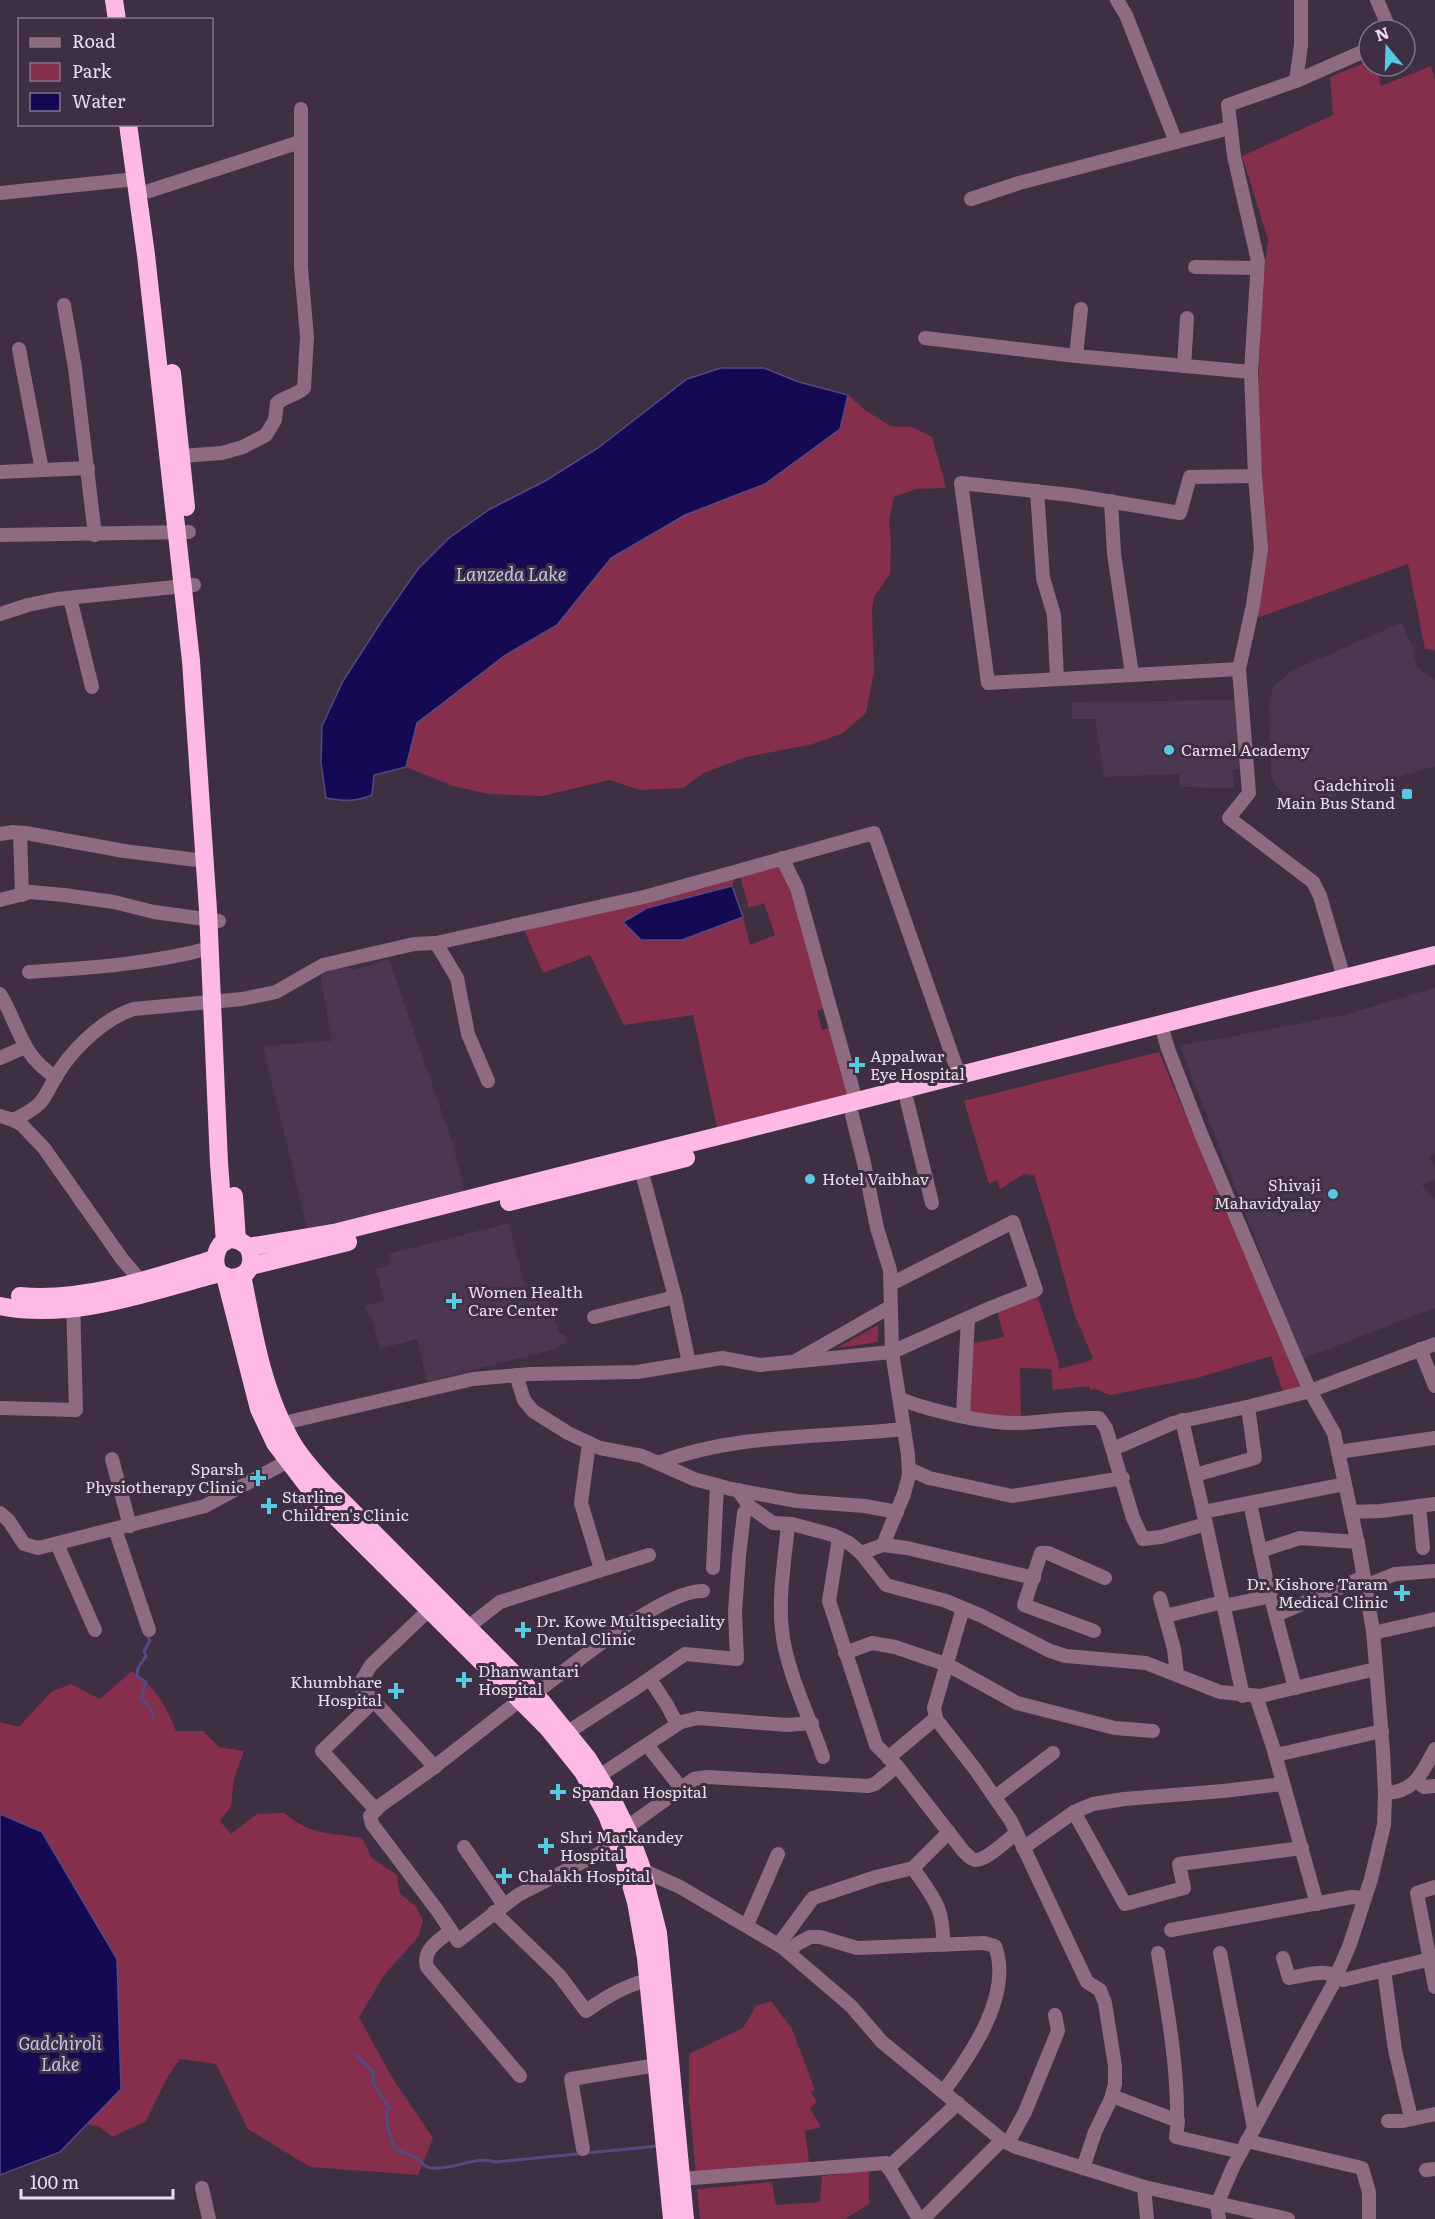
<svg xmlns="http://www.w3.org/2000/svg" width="1435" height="2219" viewBox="0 0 1435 2219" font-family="Literata,serif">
<rect width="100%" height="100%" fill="#3f2f43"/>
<g fill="#4c3750">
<polygon points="1401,623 1412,645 1417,667 1435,680 1435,766 1302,806 1281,791 1274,784 1271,774 1269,701 1274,686 1291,671"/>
<polygon points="1236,700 1241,770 1233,770 1234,788 1180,787 1179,774 1104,777 1095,719 1072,719 1072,702"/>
<polygon points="389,959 453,1145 465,1194 308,1232 263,1046 332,1041 320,972 341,966 341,968 347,967 354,970"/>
<polygon points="1435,988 1435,1154 1429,1157 1435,1169 1435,1179 1422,1185 1435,1199 1435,1308 1302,1359 1180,1046 1344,1015"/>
<polygon points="509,1223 529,1302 547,1297 560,1334 565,1334 566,1344 560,1344 559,1348 427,1382 417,1339 380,1349 371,1315 367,1314 365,1306 384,1300 376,1269 391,1265 389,1254"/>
</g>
<g fill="#852f4c">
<polygon points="1369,61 1369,66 1376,66 1381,86 1431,66 1435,80 1435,650 1425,649 1408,564 1257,618 1265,548 1258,401 1261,296 1268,239 1242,156 1333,115 1330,77"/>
<path d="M848,395l17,15 25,16 22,1 20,10c4,17 10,33 14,51l-30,1 -22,8 -5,22 2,24 -1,31 -16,23 -2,12 2,63 -8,41 -23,20 -30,11 -67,13 -42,16 -21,15 -43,2 -30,-10 -68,16 -54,-2 -35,-8 -47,-19 11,-44 87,-67 53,-31 54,-67 74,-43 80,-31 75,-55z"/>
<polygon points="781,866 792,890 824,1008 817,1011 822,1030 830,1028 849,1100 717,1127 693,1015 624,1025 590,955 543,973 523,927 735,878 732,886 647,908 641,940 681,940 743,917 750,945 775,935 764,903 749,908 740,876"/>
<polygon points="1159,1052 1300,1387 1283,1393 1271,1356 1197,1378 1110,1395 1096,1389 1090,1390 1089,1386 1053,1390 1051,1369 1020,1368 1021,1418 967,1413 970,1344 1004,1337 997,1311 1037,1295 1058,1359 1059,1369 1089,1361 1093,1358 1075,1316 1051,1230 1034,1175 1024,1174 1000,1189 997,1180 989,1184 964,1101"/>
<polygon points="878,1325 878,1342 837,1348"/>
<path d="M132,1671c24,17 33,32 44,60h27l16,16 25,4 -10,28 -3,27 -11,15 11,13 26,-20 27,-1c28,23 44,19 78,25l10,20 25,17 3,19 16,12 7,15 -5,16 -33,37 -26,43 32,59 42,62 -15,37 -108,-8 -62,-38 -32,-65 -36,-5 -13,19 -21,43 -34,16 -14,-11 -11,-1 34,-37 -79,-256 -42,-18v-92l19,5 32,-35 20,-8 29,15z"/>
<polygon points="771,2001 792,2029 815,2090 811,2092 817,2102 810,2108 821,2127 805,2131 809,2162 696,2175 689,2101 689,2054 743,2028 756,2006"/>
<polygon points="869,2170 869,2204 845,2219 700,2219 697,2189 772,2182 776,2205 820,2202 822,2176"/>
</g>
<g fill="#160953" stroke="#554981" stroke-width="1.5">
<path d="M721,368h43l35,14 49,13 -8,34 -75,55 -80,31 -74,43 -54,67 -53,31 -87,67 -11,44 -32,8 -2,20c-16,7 -29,6 -46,3l-5,-35 1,-37 21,-45 40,-62 35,-50 31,-31 41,-29 55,-28 53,-33 89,-69z"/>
<polygon points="732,886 743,917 682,940 641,940 623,922 647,908"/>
<polygon points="0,1814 42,1832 117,1959 121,2089 60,2152 0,2175"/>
</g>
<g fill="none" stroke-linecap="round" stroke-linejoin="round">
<g stroke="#554981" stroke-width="3">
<polyline points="147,1635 150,1641 144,1651 146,1656 138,1668 137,1676 146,1682 141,1699 150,1707 154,1717"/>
<path d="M356,2055l18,18 -1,10 17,26 -4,2 2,18 7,20c7,4 15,5 22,9 5,3 7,10 14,10 22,3 44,-13 65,-6l162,-16"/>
</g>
<g stroke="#8f6b81" stroke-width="14">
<polyline points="1117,0 1126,15 1176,142"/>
<polyline points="1377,0 1390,30"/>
<polyline points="1296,81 1301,45 1301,0"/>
<polyline points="149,191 300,142"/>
<polyline points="0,193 136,179"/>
<polyline points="971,199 1019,183 1230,128"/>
<polyline points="1195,267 1257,268"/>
<polyline points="64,305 75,368 95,535"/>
<polyline points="925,338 1076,356 1251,372 1255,476 1190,477 1180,513 1071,495 961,483 988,683 1239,669"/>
<polyline points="19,349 42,470"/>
<polyline points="1076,356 1081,309"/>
<polyline points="1184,366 1187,318"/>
<polyline points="1251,372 1258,261 1234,156 1228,105 1296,81 1369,49"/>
<path d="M181,456l41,-3 21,-6 23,-12 9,-15 2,-17c9,-7 18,-7 27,-15l3,-51 -6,-69v-159"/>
<polyline points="0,472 88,468"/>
<polyline points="1255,476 1261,549 1253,605 1239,669 1249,793 1229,818 1313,882 1320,896 1344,978"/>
<polyline points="1037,491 1043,578 1054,615 1057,679"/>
<polyline points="1111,501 1114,554 1132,674"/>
<polyline points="0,535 189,532"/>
<polyline points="70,598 92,687"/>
<polyline points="0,614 28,605 57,599 194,585"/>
<polyline points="20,833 22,895"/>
<polyline points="0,834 13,832 26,833 124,851 205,861"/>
<polyline points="782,858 797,888 856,1101"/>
<polyline points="0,900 31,892 64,895 114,902 154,912 219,921"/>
<path d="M29,972c60,-4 122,-8 181,-24"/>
<path d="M0,994c19,31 21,63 56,83"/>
<polyline points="1161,1025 1168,1049 1201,1134 1293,1352 1310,1391 1334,1433 1359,1549 1373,1631 1383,1751 1385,1793 1384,1825 1371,1879 1350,1944 1332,1986 1234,2165 1217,2204 1219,2219"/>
<polyline points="0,1058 25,1047"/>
<polyline points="488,1081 468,1034 457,978 436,943 648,896 874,833 959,1075"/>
<polyline points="907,1101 932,1203"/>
<polyline points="852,1115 864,1163 877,1228 890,1270 892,1352 908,1455 909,1475 904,1494 883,1545"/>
<polyline points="0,1116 13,1120 22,1125 44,1148 122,1259 140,1280"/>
<path d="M13,1120c37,-17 29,-24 49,-53 16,-23 45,-50 72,-58l108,-10 34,-7 47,-27 91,-21 22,-1"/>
<polyline points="641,1169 675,1297 689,1363"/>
<polyline points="594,1317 675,1297"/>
<polyline points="1420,1349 1435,1386"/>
<polyline points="797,1360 890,1307"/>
<polyline points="516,1375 524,1400 533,1411 568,1433 600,1448 642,1456 694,1479 731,1489 797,1501 865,1506 897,1512"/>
<path d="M900,1399c31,12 86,25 119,24 27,-1 53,-6 80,-5l7,10 27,90 10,21 18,-2 45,-13"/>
<polyline points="0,1408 76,1410 73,1300"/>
<polyline points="963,1415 968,1318"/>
<polyline points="1182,1420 1206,1524 1243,1696"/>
<polyline points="275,1425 473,1379 530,1374 637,1372 722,1358 760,1365 892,1352 988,1309 1036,1290 1013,1222 891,1284"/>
<polyline points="589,1443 581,1503 601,1569"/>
<polyline points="1113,1449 1173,1423 1251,1406 1310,1391 1435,1344"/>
<polyline points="1338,1452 1435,1438"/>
<polyline points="112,1459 130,1526"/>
<path d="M658,1463c78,-30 164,-25 246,-34"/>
<polyline points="909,1469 929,1478 1012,1496 1123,1478"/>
<polyline points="1195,1475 1255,1458 1248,1407"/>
<polyline points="738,1490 749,1506 773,1523 792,1524 833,1535 849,1543 861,1553 886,1585 946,1601 982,1616 1050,1651 1066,1656 1146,1663 1220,1692 1260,1696 1376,1669"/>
<polyline points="1250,1503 1267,1583 1295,1688"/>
<polyline points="1419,1506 1423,1548"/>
<polyline points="1203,1512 1345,1484"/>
<polyline points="1351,1512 1381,1511 1435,1504"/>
<polyline points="0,1513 9,1521 24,1544 38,1548 205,1506 288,1461"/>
<path d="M788,1524c-3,35 -10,72 -6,106 4,41 28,88 41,127"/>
<polyline points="115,1529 149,1630"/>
<path d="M839,1538l-10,63 47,144 21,21 67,86c4,3 7,8 12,8 10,0 32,-20 40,-27"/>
<polyline points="57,1544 95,1630"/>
<polyline points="1260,1551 1300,1538 1358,1542"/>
<polyline points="861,1553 883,1545 907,1548 1034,1578"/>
<polyline points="713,1568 717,1485"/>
<polyline points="1365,1586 1395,1574 1435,1571"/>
<polyline points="1160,1598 1174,1649 1177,1674"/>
<polyline points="1224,1606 1271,1596"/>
<polyline points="430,1609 371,1665 359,1685 435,1767"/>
<polyline points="1276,1615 1364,1577"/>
<polyline points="1165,1616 1223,1602"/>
<polyline points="468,1627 500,1602 649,1555"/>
<polyline points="1094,1631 1024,1605 1041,1553 1048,1553 1105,1578"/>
<polyline points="1373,1633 1435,1619"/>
<polyline points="845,1653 872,1643 895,1647 948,1665 1017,1703 1115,1728 1153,1731"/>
<polyline points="650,1679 667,1705 677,1724"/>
<path d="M534,1694c33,-25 130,-105 169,-103"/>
<polyline points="1256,1696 1273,1747 1317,1904"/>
<polyline points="520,1700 429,1771 381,1805 370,1816 372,1824 437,1910 458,1941 518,1895 600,1853 616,1839"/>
<polyline points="374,1701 322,1751 376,1810"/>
<polyline points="936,1719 975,1769 1011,1821 1087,1982 1100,1990 1105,2003 1115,2066 1115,2084 1111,2099 1095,2132 1083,2168"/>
<polyline points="568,1732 636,1688 685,1654 737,1659 735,1612 739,1556 744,1513 749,1506"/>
<polyline points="647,1745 681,1788"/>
<polyline points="1276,1755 1382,1731"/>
<polyline points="888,1758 936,1718 934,1708 963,1608"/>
<polyline points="599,1776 681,1722 698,1718 787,1725 812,1723"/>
<polyline points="1416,1781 1424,1787 1435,1786"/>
<path d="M1385,1793c31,-1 37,-21 50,-44"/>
<polyline points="995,1797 1053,1753"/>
<polyline points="1074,1812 1125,1904 1184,1888 1179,1864 1302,1848"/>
<polyline points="626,1828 694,1779 707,1777 868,1786 875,1784 897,1766"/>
<polyline points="464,1847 504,1905"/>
<polyline points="1023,1848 1074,1812 1093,1804 1124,1799 1223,1791 1283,1784"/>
<path d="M913,1868c21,31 31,39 30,77"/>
<polyline points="642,1870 680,1887 782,1947 851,2006 882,2042 1002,2140 1016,2147 1144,2187 1288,2219"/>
<polyline points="1435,1887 1417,1893 1435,1987"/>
<path d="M494,1912l65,63 27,36c20,-14 38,-25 62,-31"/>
<polyline points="747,1925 778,1854"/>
<path d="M451,1930c-12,11 -29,19 -24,37l93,109"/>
<polyline points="1171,1930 1352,1897 1365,1898"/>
<polyline points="779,1944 813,1898 876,1877 913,1868 949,1832"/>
<path d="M789,1952l8,-8 13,-7h10l37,11 127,-5 11,3c18,48 -24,109 -52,146"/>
<path d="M1158,1953c9,55 20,112 19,168"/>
<polyline points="1220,1953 1254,2129"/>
<path d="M1283,1958l6,20c19,-3 39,-11 54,2l92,-22"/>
<polyline points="1384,1970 1395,2050 1411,2118"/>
<polyline points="1112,2096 1178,2121 1176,2137 1241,2152"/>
<polyline points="1388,2121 1403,2121 1435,2114"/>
<polyline points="1247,2141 1362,2168 1369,2192 1369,2219"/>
<polyline points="1008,2143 1025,2112 1058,2031 1055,2015"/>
<polyline points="583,2149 571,2079 657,2065"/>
<polyline points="888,2168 958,2103"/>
<polyline points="1426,2170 1435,2169"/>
<polyline points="681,2179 886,2163 919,2219"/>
<polyline points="1144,2187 1147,2219"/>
<polyline points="202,2188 209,2219"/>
<polyline points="923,2219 1002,2140"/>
</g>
<g stroke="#ffb9e4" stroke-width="18">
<polyline points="114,0 117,20"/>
<polyline points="128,124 146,255 191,661 208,910 219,1163 225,1242"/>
<polyline points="172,373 186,507"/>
<polyline points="234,1196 237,1240"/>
<polyline points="509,1202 686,1158"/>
<path d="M248,1247c6,11 4,27 -11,30 -37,8 -22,-60 11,-30l86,-14 1101,-278"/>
<polyline points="251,1266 348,1242"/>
<path d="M242,1275c11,55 19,110 46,160 9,18 23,33 36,48l217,218 47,58 22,36 20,41 11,30 17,67 27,286"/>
<polyline points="225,1276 259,1409 275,1443 316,1497 547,1727 583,1772 607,1815 623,1857 636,1902 646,1958 672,2219"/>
<path d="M20,1296c65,6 133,-18 194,-37"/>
<path d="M0,1306c74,15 150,-15 220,-33"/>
</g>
</g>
<g fill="#58c9e3" stroke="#3f2f43" stroke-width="2">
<circle cx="1169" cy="750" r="6"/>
<rect x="1401" y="788" width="12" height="12" rx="3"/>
<path d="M854 1056h6v6h6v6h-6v6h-6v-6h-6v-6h6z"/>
<circle cx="810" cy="1179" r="6"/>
<circle cx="1333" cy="1194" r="6"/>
<path d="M451 1292h6v6h6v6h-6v6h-6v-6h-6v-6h6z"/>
<path d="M255 1469h6v6h6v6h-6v6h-6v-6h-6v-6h6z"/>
<path d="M266 1497h6v6h6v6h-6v6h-6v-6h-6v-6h6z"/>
<path d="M1399 1584h6v6h6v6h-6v6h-6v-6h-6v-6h6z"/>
<path d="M520 1621h6v6h6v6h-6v6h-6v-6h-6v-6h6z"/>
<path d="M461 1671h6v6h6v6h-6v6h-6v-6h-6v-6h6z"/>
<path d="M393 1682h6v6h6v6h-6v6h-6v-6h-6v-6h6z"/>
<path d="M555 1783h6v6h6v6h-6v6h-6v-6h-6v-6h6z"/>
<path d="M543 1837h6v6h6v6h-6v6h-6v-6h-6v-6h6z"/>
<path d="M501 1867h6v6h6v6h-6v6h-6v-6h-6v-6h6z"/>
</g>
<g text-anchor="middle" stroke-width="6" stroke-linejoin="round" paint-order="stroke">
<g font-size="16" fill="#e9deeb" stroke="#3f2f43" text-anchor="start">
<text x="1181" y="756">Carmel Academy</text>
<text x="1395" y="791" text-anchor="end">Gadchiroli<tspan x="1395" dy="18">Main Bus Stand</tspan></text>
<text x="870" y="1062">Appalwar<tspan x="870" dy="18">Eye Hospital</tspan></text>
<text x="822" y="1185">Hotel Vaibhav</text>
<text x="1321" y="1191" text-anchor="end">Shivaji<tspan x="1321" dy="18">Mahavidyalay</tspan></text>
<text x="468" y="1298">Women Health<tspan x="468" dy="18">Care Center</tspan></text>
<text x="244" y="1475" text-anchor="end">Sparsh<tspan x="244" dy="18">Physiotherapy Clinic</tspan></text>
<text x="282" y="1503">Starline<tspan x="282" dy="18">Children's Clinic</tspan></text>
<text x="1388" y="1590" text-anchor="end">Dr. Kishore Taram<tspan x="1388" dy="18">Medical Clinic</tspan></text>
<text x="536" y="1627">Dr. Kowe Multispeciality<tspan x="536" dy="18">Dental Clinic</tspan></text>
<text x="478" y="1677">Dhanwantari<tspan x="478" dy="18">Hospital</tspan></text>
<text x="382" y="1688" text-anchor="end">Khumbhare<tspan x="382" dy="18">Hospital</tspan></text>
<text x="572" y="1798">Spandan Hospital</text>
<text x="560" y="1843">Shri Markandey<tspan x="560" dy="18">Hospital</tspan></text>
<text x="518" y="1882">Chalakh Hospital</text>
</g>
<g font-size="18" font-style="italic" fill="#bfc5f0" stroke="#3f2f43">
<text x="511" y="581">Lanzeda Lake</text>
<text x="60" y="2050">Gadchiroli<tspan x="60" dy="21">Lake</tspan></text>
</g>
</g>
<rect x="18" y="18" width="195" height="108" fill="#3f2f43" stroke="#837586" stroke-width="1.5"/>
<rect x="30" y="38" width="30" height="9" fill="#8f6b81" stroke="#837586" stroke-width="1.5"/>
<text x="72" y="48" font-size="18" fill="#e9deeb">Road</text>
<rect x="30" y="63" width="30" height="18" fill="#852f4c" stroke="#837586" stroke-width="1.5"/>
<text x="72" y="78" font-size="18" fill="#e9deeb">Park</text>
<rect x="30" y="93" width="30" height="18" fill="#160953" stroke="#837586" stroke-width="1.5"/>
<text x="72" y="108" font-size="18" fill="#e9deeb">Water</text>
<g transform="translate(1387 48) rotate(341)"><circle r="28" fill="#3f2f43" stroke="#837586" stroke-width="1.5"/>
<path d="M0-4.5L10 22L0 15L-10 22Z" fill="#58c9e3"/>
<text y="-9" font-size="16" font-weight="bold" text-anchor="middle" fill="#e9deeb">N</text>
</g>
<path d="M21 2189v9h152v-9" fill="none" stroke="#e9deeb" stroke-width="3"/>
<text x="30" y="2189" font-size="18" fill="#e9deeb" stroke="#3f2f43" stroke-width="4.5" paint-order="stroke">100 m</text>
</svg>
